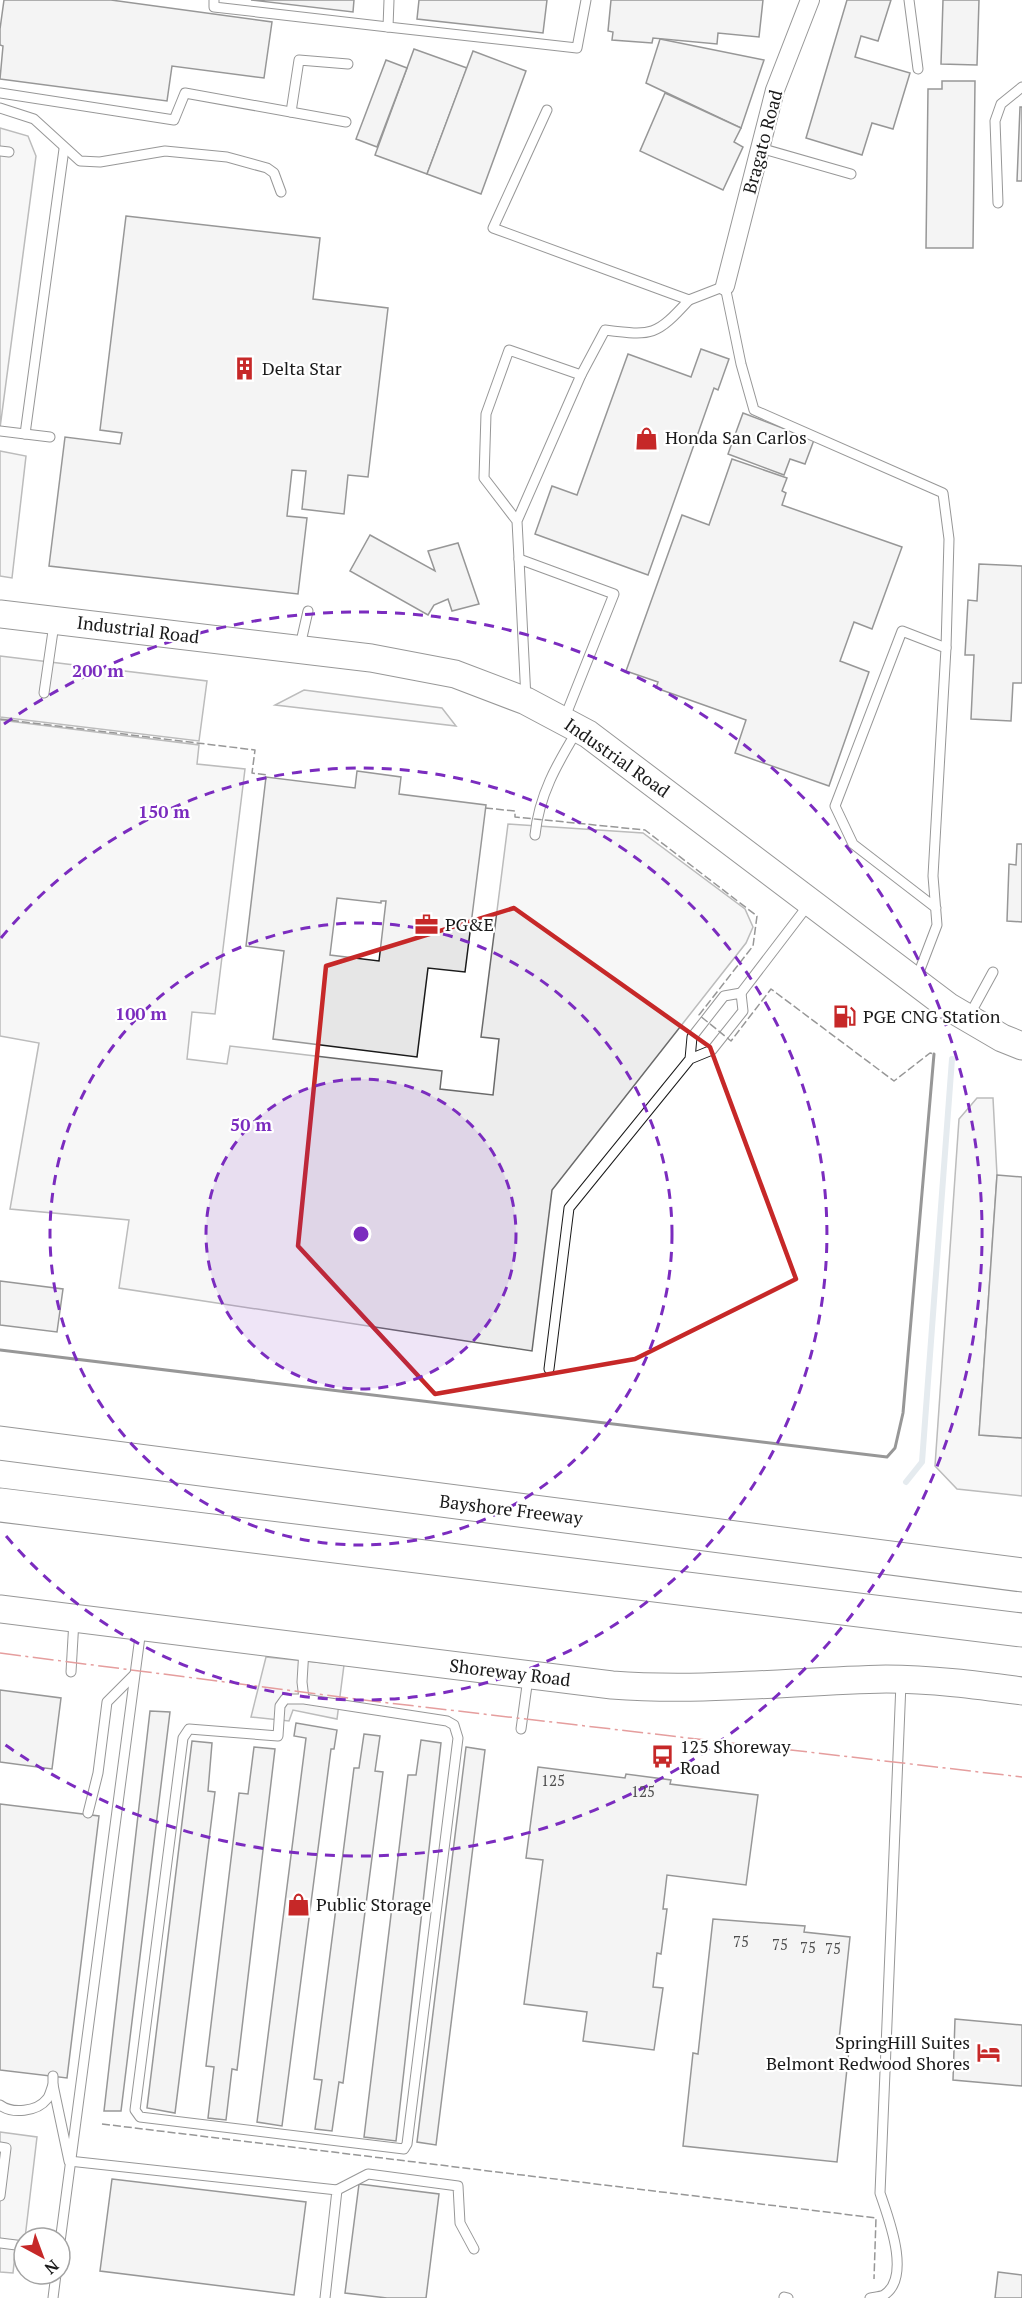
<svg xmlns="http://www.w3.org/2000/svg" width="1022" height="2298" viewBox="0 0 1022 2298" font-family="'PT Serif',serif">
<rect width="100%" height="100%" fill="#fff"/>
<g fill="#ededed" stroke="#6a6a6a" stroke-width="1.5">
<polygon points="0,128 28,136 36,156 0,428"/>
<polygon points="0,451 26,456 12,578 0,576"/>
<polygon points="0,656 207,681 199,741 0,717"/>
<polygon points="304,690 442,708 456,726 275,705"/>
<polygon points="0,720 199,745 197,764 245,769 215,1014 192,1012 187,1059 227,1064 230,1046 442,1071 440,1089 493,1095 499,1039 481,1037 508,824 643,833 745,909 753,927 746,943 552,1190 532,1351 119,1288 129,1220 10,1209 39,1043 0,1036"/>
<polygon points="977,1098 993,1098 997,1175 979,1435 1022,1438 1022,1496 957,1489 935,1466 959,1119"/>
<polygon points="266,1657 344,1665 337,1719 293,1710 289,1721 251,1717"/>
<polygon points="0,2132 37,2137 23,2255 15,2254 13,2273 0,2272"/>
</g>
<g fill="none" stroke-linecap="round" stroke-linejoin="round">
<polyline stroke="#c6d2dc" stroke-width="6" points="906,1482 922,1462 952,1059"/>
</g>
<g fill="#e6e6e6" stroke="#1a1a1a" stroke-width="1.5" fill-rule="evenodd">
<polygon points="4,0 111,0 272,22 264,78 172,66 167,101 0,79 3,46 0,45 0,29"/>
<polygon points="251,0 354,0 353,12"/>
<polygon points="419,0 547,0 543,33 417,19"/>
<polygon points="611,0 763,0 759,37 718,33 717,44 653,38 652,43 612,40 613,32 608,31"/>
<polygon points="847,0 891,0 878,41 861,36 855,57 910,73 893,129 872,123 862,155 806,138"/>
<polygon points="943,0 979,0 977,65 941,64"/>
<polygon points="660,39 764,60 741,128 646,83"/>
<polygon points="414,49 467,68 427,174 375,155"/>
<polygon points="473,51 526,71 481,194 427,174"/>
<polygon points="386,60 407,68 377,147 356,139"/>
<polygon points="942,81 975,81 973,248 926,248 928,89 942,89"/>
<polygon points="665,93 741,128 734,142 743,147 723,190 640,151"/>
<polygon points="1020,107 1022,107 1022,181 1017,181"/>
<polygon points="126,216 320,238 313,299 388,308 368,477 348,475 344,514 302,509 306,471 292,470 287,516 307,518 298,594 49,566 65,437 120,444 122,433 100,430"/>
<polygon points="701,349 729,359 718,390 714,388 648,575 535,534 552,486 577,495 628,354 691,377"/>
<polygon points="743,413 814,440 805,464 790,459 784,475 728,454"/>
<polygon points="732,459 787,478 782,491 786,493 782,505 902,547 872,629 854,622 840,661 869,672 829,786 735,753 746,720 656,688 658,682 626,671 682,515 709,525"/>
<polygon points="370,535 435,571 428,551 458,543 479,604 452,611 448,599 434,605 428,615 350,571"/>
<polygon points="979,564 1022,566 1022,683 1013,683 1011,721 971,719 974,655 965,655 968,600 977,601"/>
<path d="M357,771l44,6 -2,17 87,11 -21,167 -37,-4 -11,89 -144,-18 11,-88 -38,-5 20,-169 89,11zM337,898l44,5v-2h5l-7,60 -49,-6z"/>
<polygon points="1017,844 1022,844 1022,922 1007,921 1009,864 1016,865"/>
<polygon points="997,1175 1022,1177 1022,1438 979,1435"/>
<polygon points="0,1281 63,1289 57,1332 0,1325"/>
<polygon points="0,1690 61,1698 52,1769 0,1762"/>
<polygon points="150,1711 170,1712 121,2111 104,2111"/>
<polygon points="296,1723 337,1730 334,1749 331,1749 282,2126 257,2122 306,1738 294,1736"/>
<polygon points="364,1734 380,1736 375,1771 383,1772 343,2083 339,2082 332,2131 315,2129 322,2080 314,2079 354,1768 359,1768"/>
<polygon points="421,1740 441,1743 396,2141 364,2137 408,1775 416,1775"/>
<polygon points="192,1741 212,1743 208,1791 215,1792 175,2113 147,2108"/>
<polygon points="254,1747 275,1749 237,2070 232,2069 226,2120 208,2118 214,2067 206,2066 239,1793 248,1794"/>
<polygon points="466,1747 485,1750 436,2145 417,2142"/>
<polygon points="538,1767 625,1778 626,1774 671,1780 670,1784 758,1795 746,1885 667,1875 663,1909 667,1909 661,1954 657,1953 653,1987 663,1988 654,2050 583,2041 587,2012 524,2004 543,1860 526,1858"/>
<polygon points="0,1804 99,1816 67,2078 0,2070"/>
<polygon points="713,1919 805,1926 804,1932 850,1937 838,2049 849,2050 837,2162 683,2146 693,2053 698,2054"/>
<polygon points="955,2019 1022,2025 1022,2086 953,2080"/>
<polygon points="112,2179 306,2202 294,2295 100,2271"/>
<polygon points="359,2184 439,2194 426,2298 387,2298 345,2293"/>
<polygon points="998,2272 1022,2275 1022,2298 995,2298"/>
</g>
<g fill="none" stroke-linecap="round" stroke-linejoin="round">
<defs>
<g id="lane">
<polyline points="214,0 214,7 388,27"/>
<polyline points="389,0 388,27 577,48 586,0"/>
<polyline points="909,0 918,69"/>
<polyline points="0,93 174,120 185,93 346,122"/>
<polyline points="0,108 34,119 80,161 100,162 165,151 227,157 267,168 274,173 281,192"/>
<polyline points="547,110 493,228 689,300 725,286 741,364 754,410 943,493 949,539 946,648"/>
<polyline points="291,112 299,60 348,64"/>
<polyline points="760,148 851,174"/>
<polyline points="0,151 9,152"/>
<polyline points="998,203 995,121 1001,104 1022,87"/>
<path d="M581,375l24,-45c48,6 51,6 84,-30"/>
<polyline points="0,431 50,437"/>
<polyline points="25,434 64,149"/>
<polyline points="517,521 484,478 486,414 509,350 581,375 517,521 519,559"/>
<polyline points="300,646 308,611"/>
<polyline points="44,693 54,624"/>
<polyline points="526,699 519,559 614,594 565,717"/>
<path d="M535,835c4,-40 22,-71 42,-104"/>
<polyline points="916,980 937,925 933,876 946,648 902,631 835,806 853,844 936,908"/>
<polyline points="741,993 809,904"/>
<polyline points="969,1016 993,972"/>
<polyline points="549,1369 569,1208 690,1059 712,1050 743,1011 741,993 724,996 692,1037 690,1059"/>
<polyline points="71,1672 74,1620"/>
<polyline points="304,1699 285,1699 280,1706 278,1736 189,1729 183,1738 135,2110 140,2117 404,2149 407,2144 458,1738 454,1725 447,1721 304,1699 302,1682 304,1649"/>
<polyline points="521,1729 528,1678"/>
<polyline points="88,1813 98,1773 107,1702 134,1675"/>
<polyline points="53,2076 53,2085 69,2161 337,2190 325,2298"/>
<path d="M0,2105c12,9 37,7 47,-6 3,-3 4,-10 6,-14"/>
<polyline points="0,2147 6,2148 0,2196"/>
<polyline points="337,2190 368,2174 458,2186 460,2223 474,2249"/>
<polyline points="60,2242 141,1629"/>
<polyline points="0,2243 24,2246"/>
<polyline points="784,2297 788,2298"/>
<polyline points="53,2298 56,2274"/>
<path d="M870,2298c4,-1 10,-1 14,-3 28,-18 4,-78 -4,-102l21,-510"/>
</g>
<polyline id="street" points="725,286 775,90 810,0"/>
<g id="secondary">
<polyline points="0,614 371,658 455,674 526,701 588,734 949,1007 1002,1038 1022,1046"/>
<path d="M0,1609l612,76c91,7 183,-4 274,-6 45,0 91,6 136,12"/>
</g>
<g id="highway">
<polyline points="0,1443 1022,1575"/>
<polyline points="0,1505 1022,1630"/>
</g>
</defs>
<use href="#lane" stroke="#1a1a1a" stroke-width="11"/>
<use href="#street" stroke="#1a1a1a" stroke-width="20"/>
<use href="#secondary" stroke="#1a1a1a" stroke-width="29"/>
<use href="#highway" stroke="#1a1a1a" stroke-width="35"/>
<use href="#lane" stroke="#fff" stroke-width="9"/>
<use href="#street" stroke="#fff" stroke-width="18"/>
<use href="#secondary" stroke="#fff" stroke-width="27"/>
<use href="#highway" stroke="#fff" stroke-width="33"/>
<g stroke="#1a1a1a" stroke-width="1.5" stroke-dasharray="8 3" stroke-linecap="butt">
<polyline points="0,719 255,750 252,773 267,775 266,777"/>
<polyline points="485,808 515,811 515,817 645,830 757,916 753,946 699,1015 731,1041 771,989 894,1081 930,1053 934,1054"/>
<polyline points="102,2124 876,2218 874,2279"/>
</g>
<polyline stroke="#1a1a1a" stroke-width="3" points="0,1350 887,1457 895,1448 903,1413 934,1054"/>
<polyline stroke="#c62828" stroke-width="1.5" stroke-dasharray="21 4.5 3 4.5" stroke-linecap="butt" points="0,1653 372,1701 1022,1777"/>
</g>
<path d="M0 0H1022V2298H0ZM514,908l196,139 86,232 -161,80 -200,35 -137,-148 28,-280z" fill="#fff" fill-opacity=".55" fill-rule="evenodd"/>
<path fill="none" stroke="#c62828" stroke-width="4.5" stroke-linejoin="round" d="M514,908l196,139 86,232 -161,80 -200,35 -137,-148 28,-280z"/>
<circle cx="361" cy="1234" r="155" fill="#7b2cbf" fill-opacity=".12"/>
<g fill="none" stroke="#7b2cbf" stroke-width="3" stroke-dasharray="10 8">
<circle cx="361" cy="1234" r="155"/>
<circle cx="361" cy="1234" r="311"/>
<path d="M1 938A466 466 0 1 1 1 1530"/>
<path d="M4 724A622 622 0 1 1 4 1744"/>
</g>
<defs>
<symbol id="building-bare" viewBox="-9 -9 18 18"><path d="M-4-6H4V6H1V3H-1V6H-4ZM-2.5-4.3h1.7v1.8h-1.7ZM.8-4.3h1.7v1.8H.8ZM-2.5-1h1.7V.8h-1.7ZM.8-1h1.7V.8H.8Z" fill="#c62828" stroke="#fff" stroke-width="2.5" paint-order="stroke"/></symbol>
<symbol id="shop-bare" viewBox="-9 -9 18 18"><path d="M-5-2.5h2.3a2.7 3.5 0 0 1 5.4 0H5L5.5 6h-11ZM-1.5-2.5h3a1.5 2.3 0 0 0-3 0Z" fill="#c62828" stroke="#fff" stroke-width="2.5" paint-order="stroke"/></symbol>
<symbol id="office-bare" viewBox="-9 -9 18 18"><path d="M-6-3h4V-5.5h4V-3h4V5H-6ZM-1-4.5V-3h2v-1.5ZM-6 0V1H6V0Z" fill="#c62828" stroke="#fff" stroke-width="2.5" paint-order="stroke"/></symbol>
<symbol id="fuel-bare" viewBox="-9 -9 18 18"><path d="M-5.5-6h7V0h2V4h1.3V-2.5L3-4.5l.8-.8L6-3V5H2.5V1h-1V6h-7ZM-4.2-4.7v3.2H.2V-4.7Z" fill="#c62828" stroke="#fff" stroke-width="2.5" paint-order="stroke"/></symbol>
<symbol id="bus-bare" viewBox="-9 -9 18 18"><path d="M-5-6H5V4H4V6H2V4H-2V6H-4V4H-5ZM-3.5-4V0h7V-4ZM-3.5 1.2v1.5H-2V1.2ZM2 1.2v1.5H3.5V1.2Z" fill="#c62828" stroke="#fff" stroke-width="2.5" paint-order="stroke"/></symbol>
<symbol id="hotel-bare" viewBox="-9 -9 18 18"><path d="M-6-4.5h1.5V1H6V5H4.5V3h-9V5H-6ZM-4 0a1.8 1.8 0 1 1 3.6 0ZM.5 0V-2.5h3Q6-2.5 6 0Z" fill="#c62828" stroke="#fff" stroke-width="2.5" paint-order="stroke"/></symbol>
</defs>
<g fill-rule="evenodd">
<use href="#building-bare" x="228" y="352" width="33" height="33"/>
<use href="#shop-bare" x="630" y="422" width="33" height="33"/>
<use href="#office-bare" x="410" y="908" width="33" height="33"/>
<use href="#fuel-bare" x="828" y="1000" width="33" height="33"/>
<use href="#bus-bare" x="646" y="1740" width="33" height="33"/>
<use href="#shop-bare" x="282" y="1888" width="33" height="33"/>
<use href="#hotel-bare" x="972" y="2036" width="33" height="33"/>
</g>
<g text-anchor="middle" stroke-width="4.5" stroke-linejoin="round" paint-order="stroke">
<g font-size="15" fill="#4d4d4d">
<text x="553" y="1786">125</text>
<text x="643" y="1797">125</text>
<text x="741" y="1947">75</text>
<text x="780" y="1950">75</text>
<text x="808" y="1953">75</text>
<text x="833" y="1954">75</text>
</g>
<g font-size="18" fill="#1a1a1a" stroke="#fff">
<text transform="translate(763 142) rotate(-75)" y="6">Bragato Road</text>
<text transform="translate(138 630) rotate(7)" y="6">Industrial Road</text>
<text transform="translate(617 758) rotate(35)" y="6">Industrial Road</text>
<text transform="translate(511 1510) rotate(7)" y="6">Bayshore Freeway</text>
<text transform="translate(510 1673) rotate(7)" y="6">Shoreway Road</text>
</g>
<g font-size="18" fill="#1a1a1a" stroke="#fff" text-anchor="start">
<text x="262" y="375">Delta Star</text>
<text x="665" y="444">Honda San Carlos</text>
<text x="445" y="931">PG&amp;E</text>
<text x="863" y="1023">PGE CNG Station</text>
<text x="680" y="1753">125 Shoreway<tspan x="680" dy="21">Road</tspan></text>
<text x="316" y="1911">Public Storage</text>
<text x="970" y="2049" text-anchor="end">SpringHill Suites<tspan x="970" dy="21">Belmont Redwood Shores</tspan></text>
</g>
</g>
<circle cx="361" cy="1234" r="9" fill="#7b2cbf" stroke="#fff" stroke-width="3"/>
<g font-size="18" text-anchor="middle" font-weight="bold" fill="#7b2cbf" stroke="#fff" stroke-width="4.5" stroke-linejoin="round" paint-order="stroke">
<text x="98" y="677">200 m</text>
<text x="164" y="818">150 m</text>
<text x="141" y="1020">100 m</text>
<text x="251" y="1131">50 m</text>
</g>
<g transform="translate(42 2256) rotate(139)"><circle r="28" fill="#ffffff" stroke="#a3a3a3" stroke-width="1.5"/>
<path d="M0-4.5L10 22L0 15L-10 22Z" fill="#c62828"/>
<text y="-9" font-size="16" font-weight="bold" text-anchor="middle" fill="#1a1a1a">N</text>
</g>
</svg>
